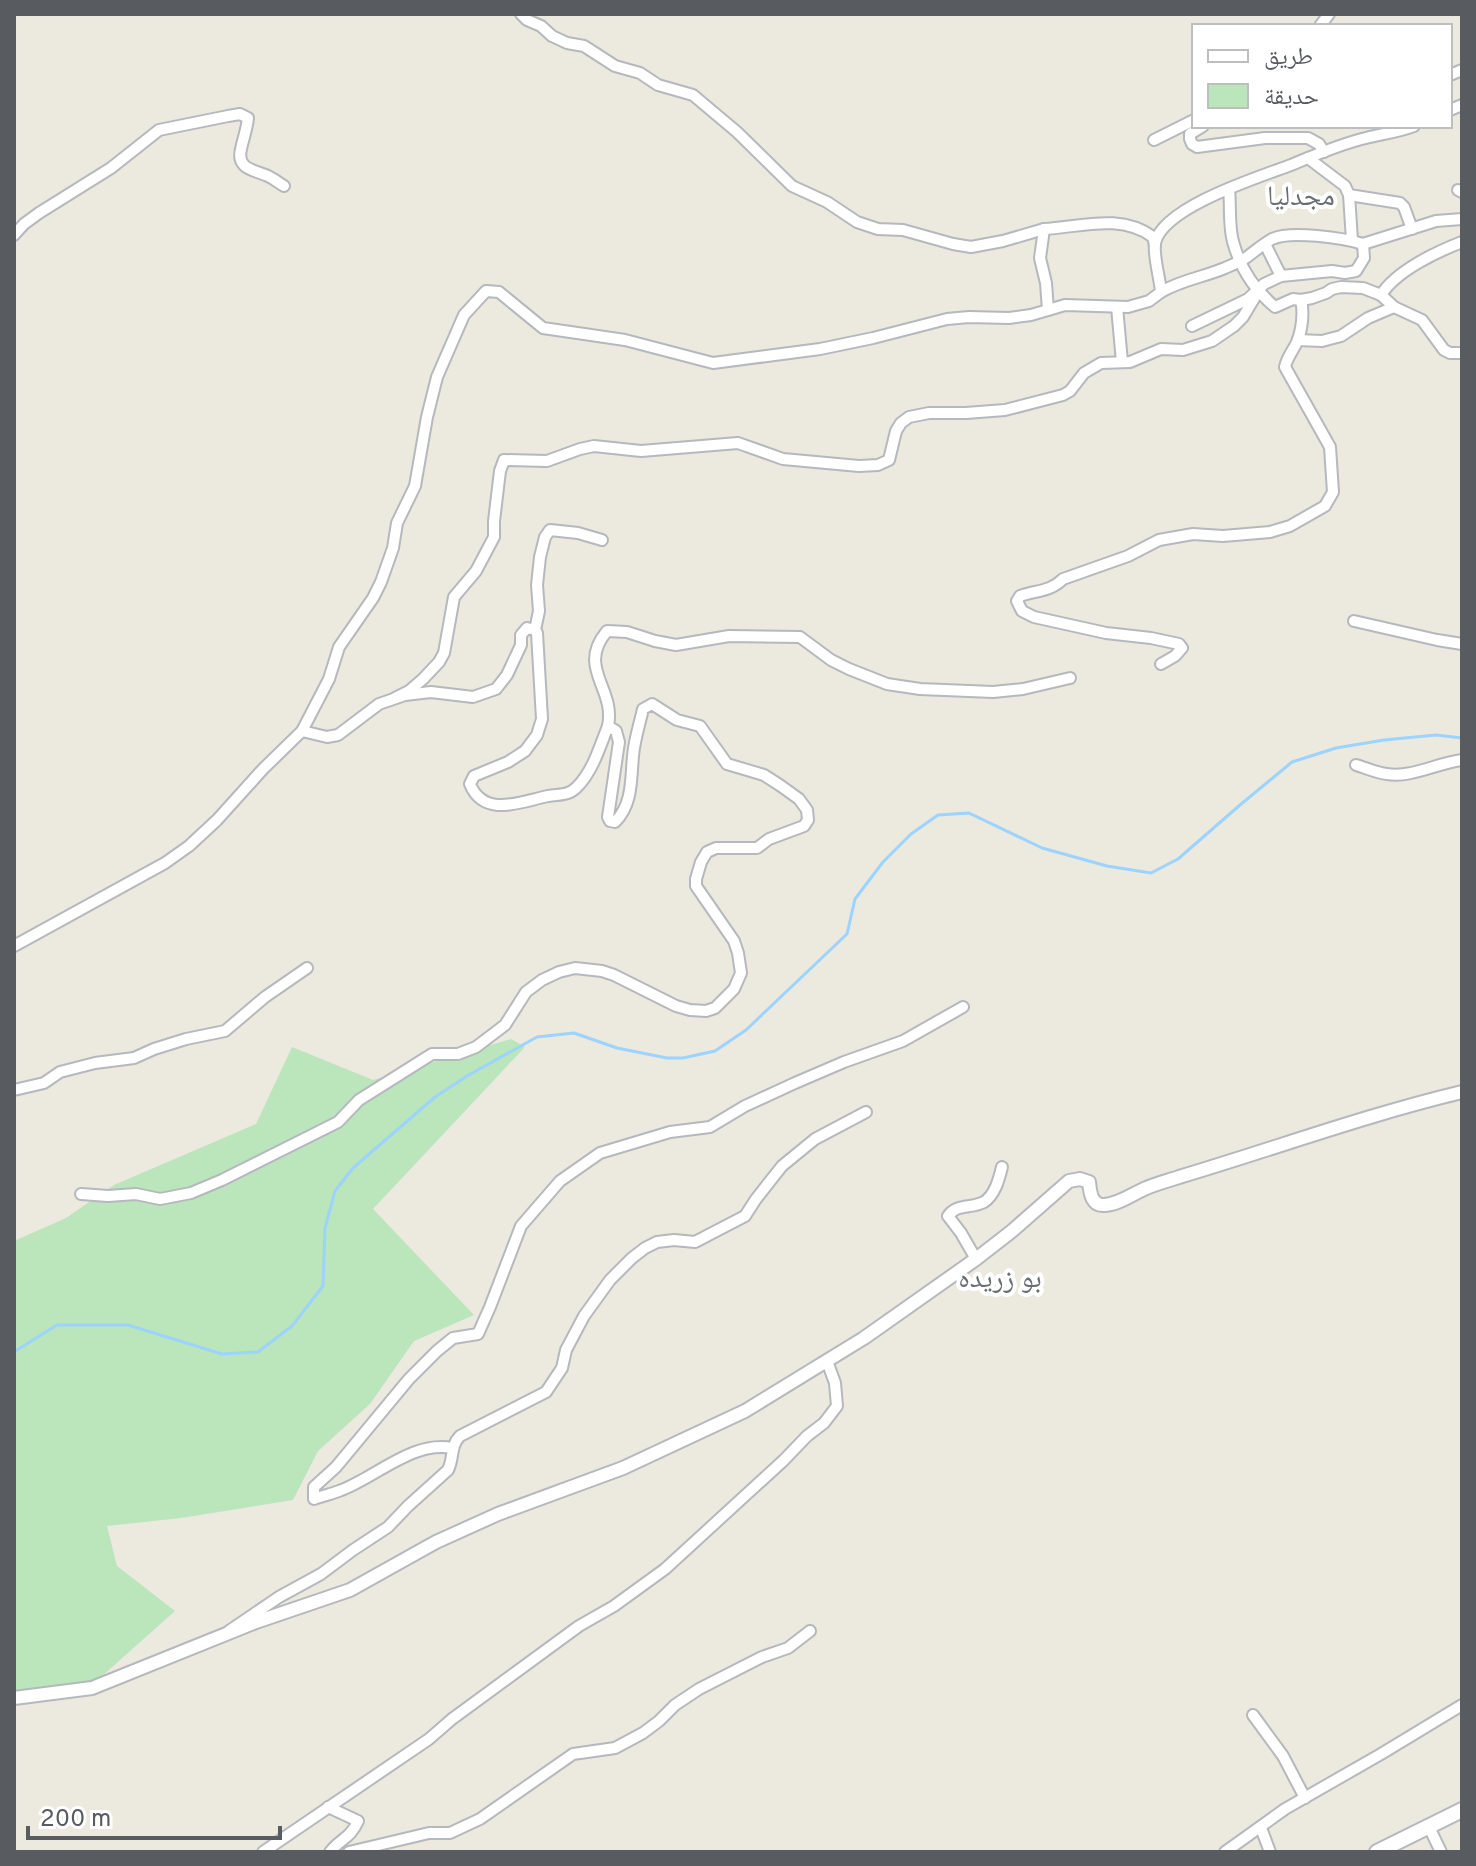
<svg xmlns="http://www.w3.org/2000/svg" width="1476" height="1866" viewBox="0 0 1476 1866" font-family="Overpass,'Noto Naskh Arabic',sans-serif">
<rect width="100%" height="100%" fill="#ece9df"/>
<polygon fill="#bbe5bb" points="511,1039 525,1047 373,1209 474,1315 414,1341 370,1404 318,1451 293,1500 181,1518 107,1526 117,1566 175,1611 93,1684 14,1694 14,1241 66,1218 114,1185 256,1124 292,1047 373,1080"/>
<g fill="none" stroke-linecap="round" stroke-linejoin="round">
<polyline stroke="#9cd3ff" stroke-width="3" points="14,1352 57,1325 128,1325 222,1354 258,1352 292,1326 323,1286 325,1228 335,1191 353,1168 435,1097 467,1076 537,1037 574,1033 617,1048 667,1058 683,1058 715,1051 746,1030 847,934 855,899 883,862 911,834 938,815 969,813 1042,848 1107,866 1151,873 1178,859 1240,805 1292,762 1336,748 1384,740 1436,735 1462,738"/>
<defs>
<g id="minor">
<polyline points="521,14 527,20 541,26 552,36 567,43 584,46 615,66 640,73 658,85 693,95 737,132 792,186 827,202 857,222 878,229 903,230 953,244 971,247 1003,241 1044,229"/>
<polyline points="1320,26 1329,14"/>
<polyline points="1450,75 1462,70"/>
<polyline points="1450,110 1462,105"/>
<polyline points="1203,126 1190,134 1190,139 1192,144 1197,147 1265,138 1308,138 1319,144 1324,152"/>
<polyline points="1154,140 1194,120"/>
<polyline points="1308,158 1345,186 1349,195 1352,240"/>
<path d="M1229,189c2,18 -1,39 5,56 7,24 22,46 41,62l18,-8 8,1 11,-2 14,-5 6,-4 9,-2 22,1 18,7 13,12 28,13 22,30 6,3h12"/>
<polyline points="1458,190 1462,192"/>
<polyline points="1349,195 1400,203 1404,207 1412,229"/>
<path d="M14,235l10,-11 15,-11 72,-45 48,-38 69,-14 12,-2 8,4c-1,11 -5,21 -7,31 -5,20 13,21 27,27 6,3 11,7 16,10"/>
<polyline points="1265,244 1281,276"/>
<path d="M1161,292c20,-12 43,-15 64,-24 7,-3 15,-6 22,-11 8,-6 16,-13 25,-18 18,-9 72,-1 91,5l73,-23 26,-2"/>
<path d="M1381,295c15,-24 55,-43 81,-53"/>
<polyline points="1117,307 1122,362"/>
<path d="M1048,310l-2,-27 -6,-25 4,-29c37,-2 76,-16 109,8l2,8"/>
<polyline points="1192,326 1248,299 1264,284 1281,276 1332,271 1345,273 1356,271 1364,258 1363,244"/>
<polyline points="1298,340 1322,341 1341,336 1368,318 1394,307"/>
<polyline points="1354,621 1437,640 1462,644"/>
<polyline points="535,630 539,611 537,585 540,557 545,537 550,530 578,533 602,540"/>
<path d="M1161,664l14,-8 7,-8 -3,-4 -28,-6 -45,-5 -72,-16 -12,-6 -5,-10 3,-5c17,-6 30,-4 43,-17l65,-23 31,-16 34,-6 30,2 47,-4 20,-6 35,-20 8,-14 -3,-45 -45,-80c2,-10 8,-16 12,-25 5,-12 7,-30 4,-42"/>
<polyline points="395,698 409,691 423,679 439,662 444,653 454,597 476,571 494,537 494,521 500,471 504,460 547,461 580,449 594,446 641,451 738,443 783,459 859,466 878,465 889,460 896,431 901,423 909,417 929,413 966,413 1005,410 1063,395 1070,391 1084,373 1101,363 1130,362 1161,349 1183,350 1212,341 1234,326 1243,317 1258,292"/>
<path d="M302,731l25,6 11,-2 41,-31 26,-9 26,-3 42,5 23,-8 11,-14 14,-30v-10l6,-7 8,2 2,3 5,86 -5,16 -12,16 -17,11 -34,14 -4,8c14,35 53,17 78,12 12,-2 20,0 29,-9 16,-16 23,-41 31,-61"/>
<path d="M1356,765c10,3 21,8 31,9 25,4 50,-11 75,-14"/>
<path d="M14,946l151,-83 24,-17 28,-26 46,-51 39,-38 27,-52 10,-32 34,-49 8,-16 12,-34 4,-25 18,-37 12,-69 10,-40 27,-62 22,-24 13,1 44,36 82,12 88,23 107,-14 53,-11 74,-19 22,-2 40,1 22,-3 34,-10 63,2 21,-6 12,-9c-1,-13 -8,-37 -6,-49 8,-36 104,-66 136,-78 24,-10 49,-21 75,-27 16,-4 32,-6 48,-12"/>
<polyline points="14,1090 44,1083 60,1072 95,1063 134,1058 154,1049 186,1039 225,1031 265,997 307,968"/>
<path d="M81,1194l27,2 28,-2 24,5 31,-6 31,-13 116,-58 21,-22 73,-46h26l18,-7 29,-22 21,-33 16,-12 17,-8 16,-4 27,3 12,4 62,31 14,4 16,1 9,-3 19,-19 7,-16 -3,-20 -4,-12 -38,-55v-7l5,-17 6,-10 9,-4h41l12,-9 35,-13 4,-6 -1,-10 -8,-11 -18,-13 -17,-11 -37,-11 -27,-38 -23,-6 -25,-16 -9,5c-3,13 -7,26 -9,39 -4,25 1,54 -19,74l-5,-1 -2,-4 11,-75 -3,-11 -8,-5c8,-38 -32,-58 -1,-95l20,1 28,9 21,4 53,-9 71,1 31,23 18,9 38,15 33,5 73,3 30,-3 47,-11"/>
<path d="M976,1259l-15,-26 -13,-17c9,-13 23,-7 36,-14 11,-7 15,-23 18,-35"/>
<path d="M452,1448c-39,-8 -77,30 -113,43 -8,3 -17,5 -25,8v-12l22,-20 73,-88 28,-28 16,-13 25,-4 12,-27 31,-81 39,-45 40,-28 70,-21 40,-5 35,-21 50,-23 49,-21 59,-21 60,-34"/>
<path d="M229,1631l50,-34 42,-23 32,-24 35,-23 20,-21 40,-36c6,-12 2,-24 12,-34l86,-44 16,-24 4,-18 18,-34 26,-36 22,-22 13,-10 12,-6 17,-2 21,2 50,-26 11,-17 26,-33 33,-27 51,-27"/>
<polyline points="1253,1715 1283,1756 1305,1798"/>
<path d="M328,1807l30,14c-8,18 -17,17 -28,31"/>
<polyline points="1429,1827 1441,1852"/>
<polyline points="1261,1828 1270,1852"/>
<polyline points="263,1852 429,1739 452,1719 579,1626 614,1606 665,1569 784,1460 807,1436 824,1423 837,1406 835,1383 827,1361"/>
<polyline points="349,1852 429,1833 450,1833 480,1819 573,1754 615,1748 643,1733 659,1721 675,1705 699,1689 762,1657 788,1648 810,1631"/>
<polyline points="1225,1852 1285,1809 1381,1754 1462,1705"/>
</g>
<path id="tertiary" d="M14,1698l78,-10 164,-66 94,-32 86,-48 62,-28 125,-46 122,-57 119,-73 112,-79 36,-28 57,-50 11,-2 9,3c1,9 2,24 15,23 13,0 27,-10 40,-16 11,-5 23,-8 35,-12 94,-28 187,-62 283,-85"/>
<polyline id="secondary" points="1377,1852 1462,1810"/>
</defs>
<use href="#minor" stroke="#b5b8bd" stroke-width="14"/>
<use href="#tertiary" stroke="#b5b8bd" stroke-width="16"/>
<use href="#secondary" stroke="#b5b9bf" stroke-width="18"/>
<use href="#minor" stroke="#fff" stroke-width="10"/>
<use href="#tertiary" stroke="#fff" stroke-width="12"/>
<use href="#secondary" stroke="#fff" stroke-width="14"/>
</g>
<g text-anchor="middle" stroke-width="8" stroke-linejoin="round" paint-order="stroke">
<g font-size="28" fill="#696e73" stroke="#fff">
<text x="1301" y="205">مجدليا</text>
<text x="1000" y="1287">بو زريده</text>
</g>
</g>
<rect width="1476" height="1866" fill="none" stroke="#585c61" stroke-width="32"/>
<rect x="1192" y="24" width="260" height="104" fill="#ffffff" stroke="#bcbec0" stroke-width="2"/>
<rect x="1208" y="50" width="40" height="12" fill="#ffffff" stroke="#bcbec0" stroke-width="2"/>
<text x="1264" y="64" font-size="24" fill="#585c61">طريق</text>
<rect x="1208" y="84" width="40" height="24" fill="#bbe5bb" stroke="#bcbec0" stroke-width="2"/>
<text x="1264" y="104" font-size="24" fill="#585c61">حديقة</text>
<path d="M28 1826v12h252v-12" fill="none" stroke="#585c61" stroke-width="4"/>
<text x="40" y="1826" font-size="24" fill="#585c61" stroke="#ffffff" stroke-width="6" paint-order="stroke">200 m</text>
</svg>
